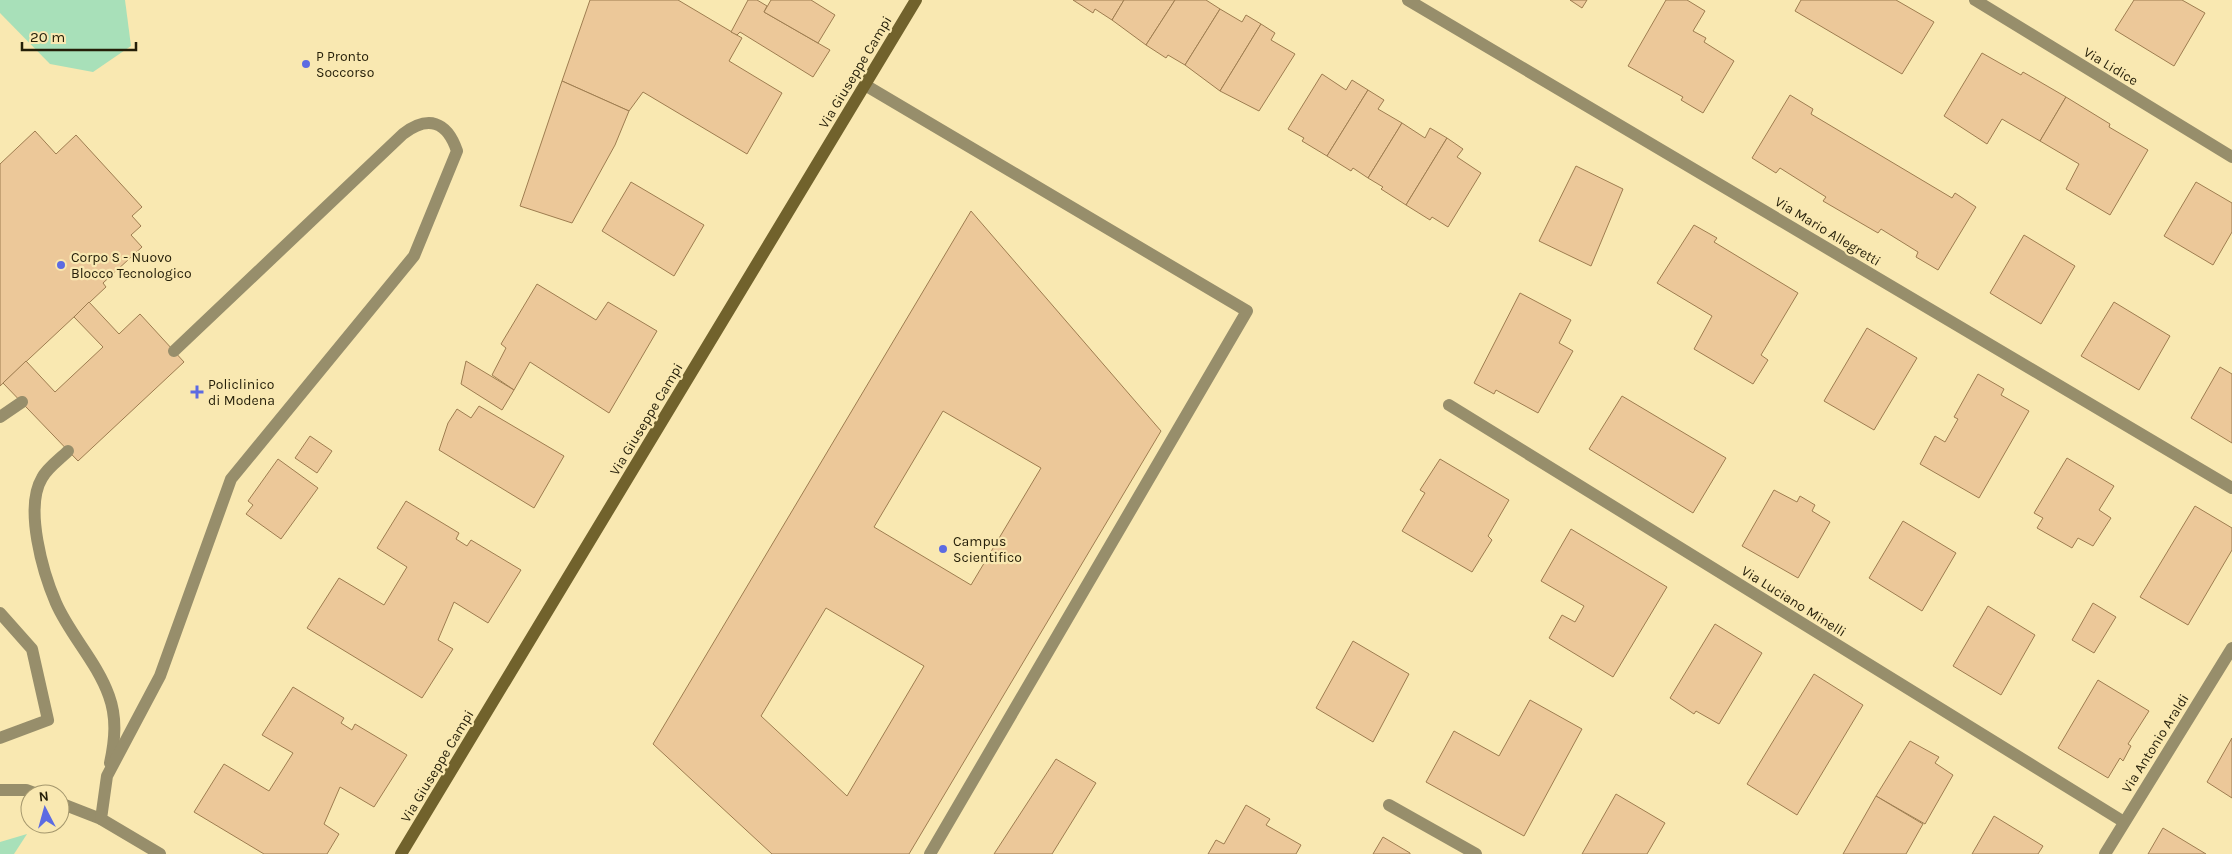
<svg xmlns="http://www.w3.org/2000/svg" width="2232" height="854" viewBox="0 0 2232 854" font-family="Karla,sans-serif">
<rect width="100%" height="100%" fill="#f9e8b1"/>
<g fill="#a8e0b9">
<polygon points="0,0 125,0 131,46 93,72 50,64 0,13"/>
<polygon points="27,834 14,854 0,854 0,842"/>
</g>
<g fill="#ecc899" stroke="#9e7d50" fill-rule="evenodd">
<polygon points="590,0 678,0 742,38 729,61 782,93 747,154 643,92 629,111 562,81"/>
<polygon points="748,0 757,0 767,6 764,12 830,50 813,77 740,32 737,35 731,32"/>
<polygon points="771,0 811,0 835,15 818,43 764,12"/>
<polygon points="1073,0 1124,0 1112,20 1095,9 1093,13"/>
<polygon points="1124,0 1175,0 1146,45 1112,20"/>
<polygon points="1175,0 1206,0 1220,9 1185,65 1168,55 1166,58 1146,45"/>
<polygon points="1570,0 1587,0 1582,8"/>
<polygon points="1666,0 1687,0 1705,11 1693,31 1706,38 1704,42 1734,61 1703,113 1681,100 1683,97 1628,66"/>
<polygon points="1801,0 1896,0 1934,22 1902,74 1795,11"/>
<polygon points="2134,0 2182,0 2205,13 2174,66 2115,30"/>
<polygon points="1220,9 1242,22 1246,15 1261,24 1220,91 1185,65"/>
<polygon points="1261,24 1275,33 1271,40 1295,54 1259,111 1220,91"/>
<polygon points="1982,53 2021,75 2023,72 2066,97 2040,141 2002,119 1987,144 1944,116"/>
<polygon points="1322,74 1346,90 1352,80 1368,90 1327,156 1302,141 1304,138 1288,129"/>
<polygon points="562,81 629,111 615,145 572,223 520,206"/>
<polygon points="1368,90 1384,100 1378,109 1402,123 1368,178 1353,168 1351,171 1327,156"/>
<polygon points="1790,95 1813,109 1811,114 1952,198 1955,193 1976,207 1938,270 1916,257 1918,252 1881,229 1878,233 1823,201 1826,197 1780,168 1776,173 1752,158"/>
<polygon points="2066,97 2110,124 2109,127 2148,150 2110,215 2066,189 2079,164 2040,141"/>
<polygon points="1402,123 1425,138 1430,128 1447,138 1406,205 1381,189 1383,187 1368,178"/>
<polygon points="35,131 56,154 76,135 142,207 132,216 141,226 131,235 142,247 103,283 106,287 0,386 0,164"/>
<polygon points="1447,138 1463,149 1457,157 1481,173 1448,227 1432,217 1430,220 1406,205"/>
<polygon points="1576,166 1623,189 1591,266 1539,241"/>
<polygon points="631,182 704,225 674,276 602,231"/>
<polygon points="2196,182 2232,203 2232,232 2213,265 2164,236"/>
<path d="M971,211l190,220 -252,423h-137l-119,-110zM943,411l98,57 -70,117 -97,-58zM826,608l98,58 -77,130 -86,-80z"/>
<polygon points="1694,225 1717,238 1714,242 1798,293 1761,355 1768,360 1753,384 1694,349 1712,316 1657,283"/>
<polygon points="2024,235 2075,266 2041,324 1990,293"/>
<polygon points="537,284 596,320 608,302 657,331 609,413 530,362 514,390 492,375 506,348 501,344"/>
<polygon points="1520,293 1571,320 1559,343 1573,351 1538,413 1496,390 1494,394 1474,383"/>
<polygon points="89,302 119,334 140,314 184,362 78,461 3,383 26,361 55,392 103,347 74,317"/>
<polygon points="2114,302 2170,336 2139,390 2081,356"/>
<polygon points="1867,328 1917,358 1874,430 1824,401"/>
<polygon points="466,361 514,390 502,410 461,384"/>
<polygon points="2220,367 2232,374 2232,443 2191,418"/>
<polygon points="1978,374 2004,389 2001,395 2029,411 1979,498 1920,464 1935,436 1945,442 1958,419 1954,417"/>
<polygon points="1622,396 1726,458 1693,513 1589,449"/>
<polygon points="479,406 564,456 534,508 439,450 448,423 457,409 471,418"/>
<polygon points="310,436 332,451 317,473 295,458"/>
<polygon points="2067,458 2114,486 2099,510 2111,518 2093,546 2078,538 2072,548 2037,528 2043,518 2034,513"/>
<polygon points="278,459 318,488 281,539 246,514 253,505 248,501"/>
<polygon points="1440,459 1509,500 1488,536 1492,540 1472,572 1402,531 1425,493 1420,490"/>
<polygon points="1774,490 1797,502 1800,496 1815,505 1812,511 1830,522 1798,578 1742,546"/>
<polygon points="406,501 459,533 456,539 467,546 471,540 521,570 488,623 454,602 438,640 453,649 422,698 307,628 339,578 384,605 407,567 377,548"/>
<polygon points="2195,506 2232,528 2232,550 2188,625 2140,597"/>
<polygon points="1903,521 1956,553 1922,611 1869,578"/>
<polygon points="1571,529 1667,587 1613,677 1549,638 1562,615 1575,622 1584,606 1541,581"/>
<polygon points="2093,603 2116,617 2094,653 2072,640"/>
<polygon points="1988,606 2035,635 2001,695 1953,666"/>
<polygon points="1715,624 1762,653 1719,724 1696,711 1694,714 1670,698"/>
<polygon points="1353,641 1409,674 1373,742 1316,708"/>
<polygon points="1814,674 1863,705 1797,815 1747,784"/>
<polygon points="2098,680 2149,711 2128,744 2131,746 2123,761 2120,758 2108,778 2058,748"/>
<polygon points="293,687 344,718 341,723 352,730 355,724 407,755 374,807 340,787 324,824 339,834 327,854 264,854 194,812 224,764 269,791 293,753 262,735"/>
<polygon points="1530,700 1582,729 1524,836 1426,782 1454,731 1499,756"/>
<polygon points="2232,738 2232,798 2207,782"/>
<polygon points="1910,741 1939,757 1935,763 1953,775 1925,824 1876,796"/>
<polygon points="1056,759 1096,783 1052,854 994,854"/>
<polygon points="1616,794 1665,823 1647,854 1582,854"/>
<polygon points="1876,796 1923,824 1906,854 1843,854"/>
<polygon points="1246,805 1270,819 1266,825 1301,845 1296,854 1208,854 1216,840 1224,844"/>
<polygon points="1994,816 2043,846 2038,854 1972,854"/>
<polygon points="2163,828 2206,854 2148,854"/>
<polygon points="1383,837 1410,853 1410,854 1373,854"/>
</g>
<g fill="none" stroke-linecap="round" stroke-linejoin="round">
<g stroke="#978e6b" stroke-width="12">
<polyline points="865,85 1247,311 930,854"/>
<polyline points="0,417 22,402"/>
<path d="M68,451c-8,8 -21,17 -26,27 -18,30 1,95 14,125 14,32 41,59 53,93 8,22 6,44 1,67"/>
<polyline points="0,613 32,649 48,720 0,738"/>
<polyline points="0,790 26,790 37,794"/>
<polyline points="60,803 101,819"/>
<path d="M160,854l-59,-35 6,-43 53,-100 71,-197 183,-223 43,-105c-10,-30 -29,-36 -54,-17l-229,217"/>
</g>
<g stroke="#978e6b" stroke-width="12">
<polyline points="1408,0 2232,488"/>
<polyline points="1975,0 2232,157"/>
<polyline points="1449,405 2124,822"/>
<polyline points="1389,805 1476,854"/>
<polyline points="2105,854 2232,648"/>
</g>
<polyline stroke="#71622c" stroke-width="12" points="401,854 916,0"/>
</g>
<g fill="#5c6be2" stroke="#f9e8b1" stroke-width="2">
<circle cx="306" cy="64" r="5"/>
<circle cx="61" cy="265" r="5"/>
<path d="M194.5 384.5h5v5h5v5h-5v5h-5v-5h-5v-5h5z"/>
<circle cx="943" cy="549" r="5"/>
</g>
<g text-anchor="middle" stroke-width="4.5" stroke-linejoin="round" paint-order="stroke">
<g font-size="14" fill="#241e08" stroke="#f9e8b1" text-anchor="start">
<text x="316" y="61">P Pronto<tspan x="316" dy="16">Soccorso</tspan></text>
<text x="71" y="262">Corpo S - Nuovo<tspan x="71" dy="16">Blocco Tecnologico</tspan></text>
<text x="208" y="389">Policlinico<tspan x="208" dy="16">di Modena</tspan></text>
<text x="953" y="546">Campus<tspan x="953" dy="16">Scientifico</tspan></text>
</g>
<g font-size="14" fill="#241e08" stroke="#f9e8b1">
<text transform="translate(2111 66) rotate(31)" y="5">Via Lidice</text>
<text transform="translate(855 72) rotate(-59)" y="5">Via Giuseppe Campi</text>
<text transform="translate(1828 231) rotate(31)" y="5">Via Mario Allegretti</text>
<text transform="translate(646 419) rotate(-59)" y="5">Via Giuseppe Campi</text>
<text transform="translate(1794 601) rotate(32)" y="5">Via Luciano Minelli</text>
<text transform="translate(2155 743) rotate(-58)" y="5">Via Antonio Araldi</text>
<text transform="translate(437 766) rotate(-59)" y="5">Via Giuseppe Campi</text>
</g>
</g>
<g transform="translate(45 809) rotate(354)"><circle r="24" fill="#f9e8b1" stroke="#a4976d"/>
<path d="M0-4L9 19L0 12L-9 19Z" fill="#5c6be2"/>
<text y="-8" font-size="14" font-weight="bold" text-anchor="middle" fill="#241e08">N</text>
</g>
<path d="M22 42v8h114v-8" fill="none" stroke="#241e08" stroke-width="2.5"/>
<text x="30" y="42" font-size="15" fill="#241e08" stroke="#f9e8b1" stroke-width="4" paint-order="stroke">20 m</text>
</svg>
